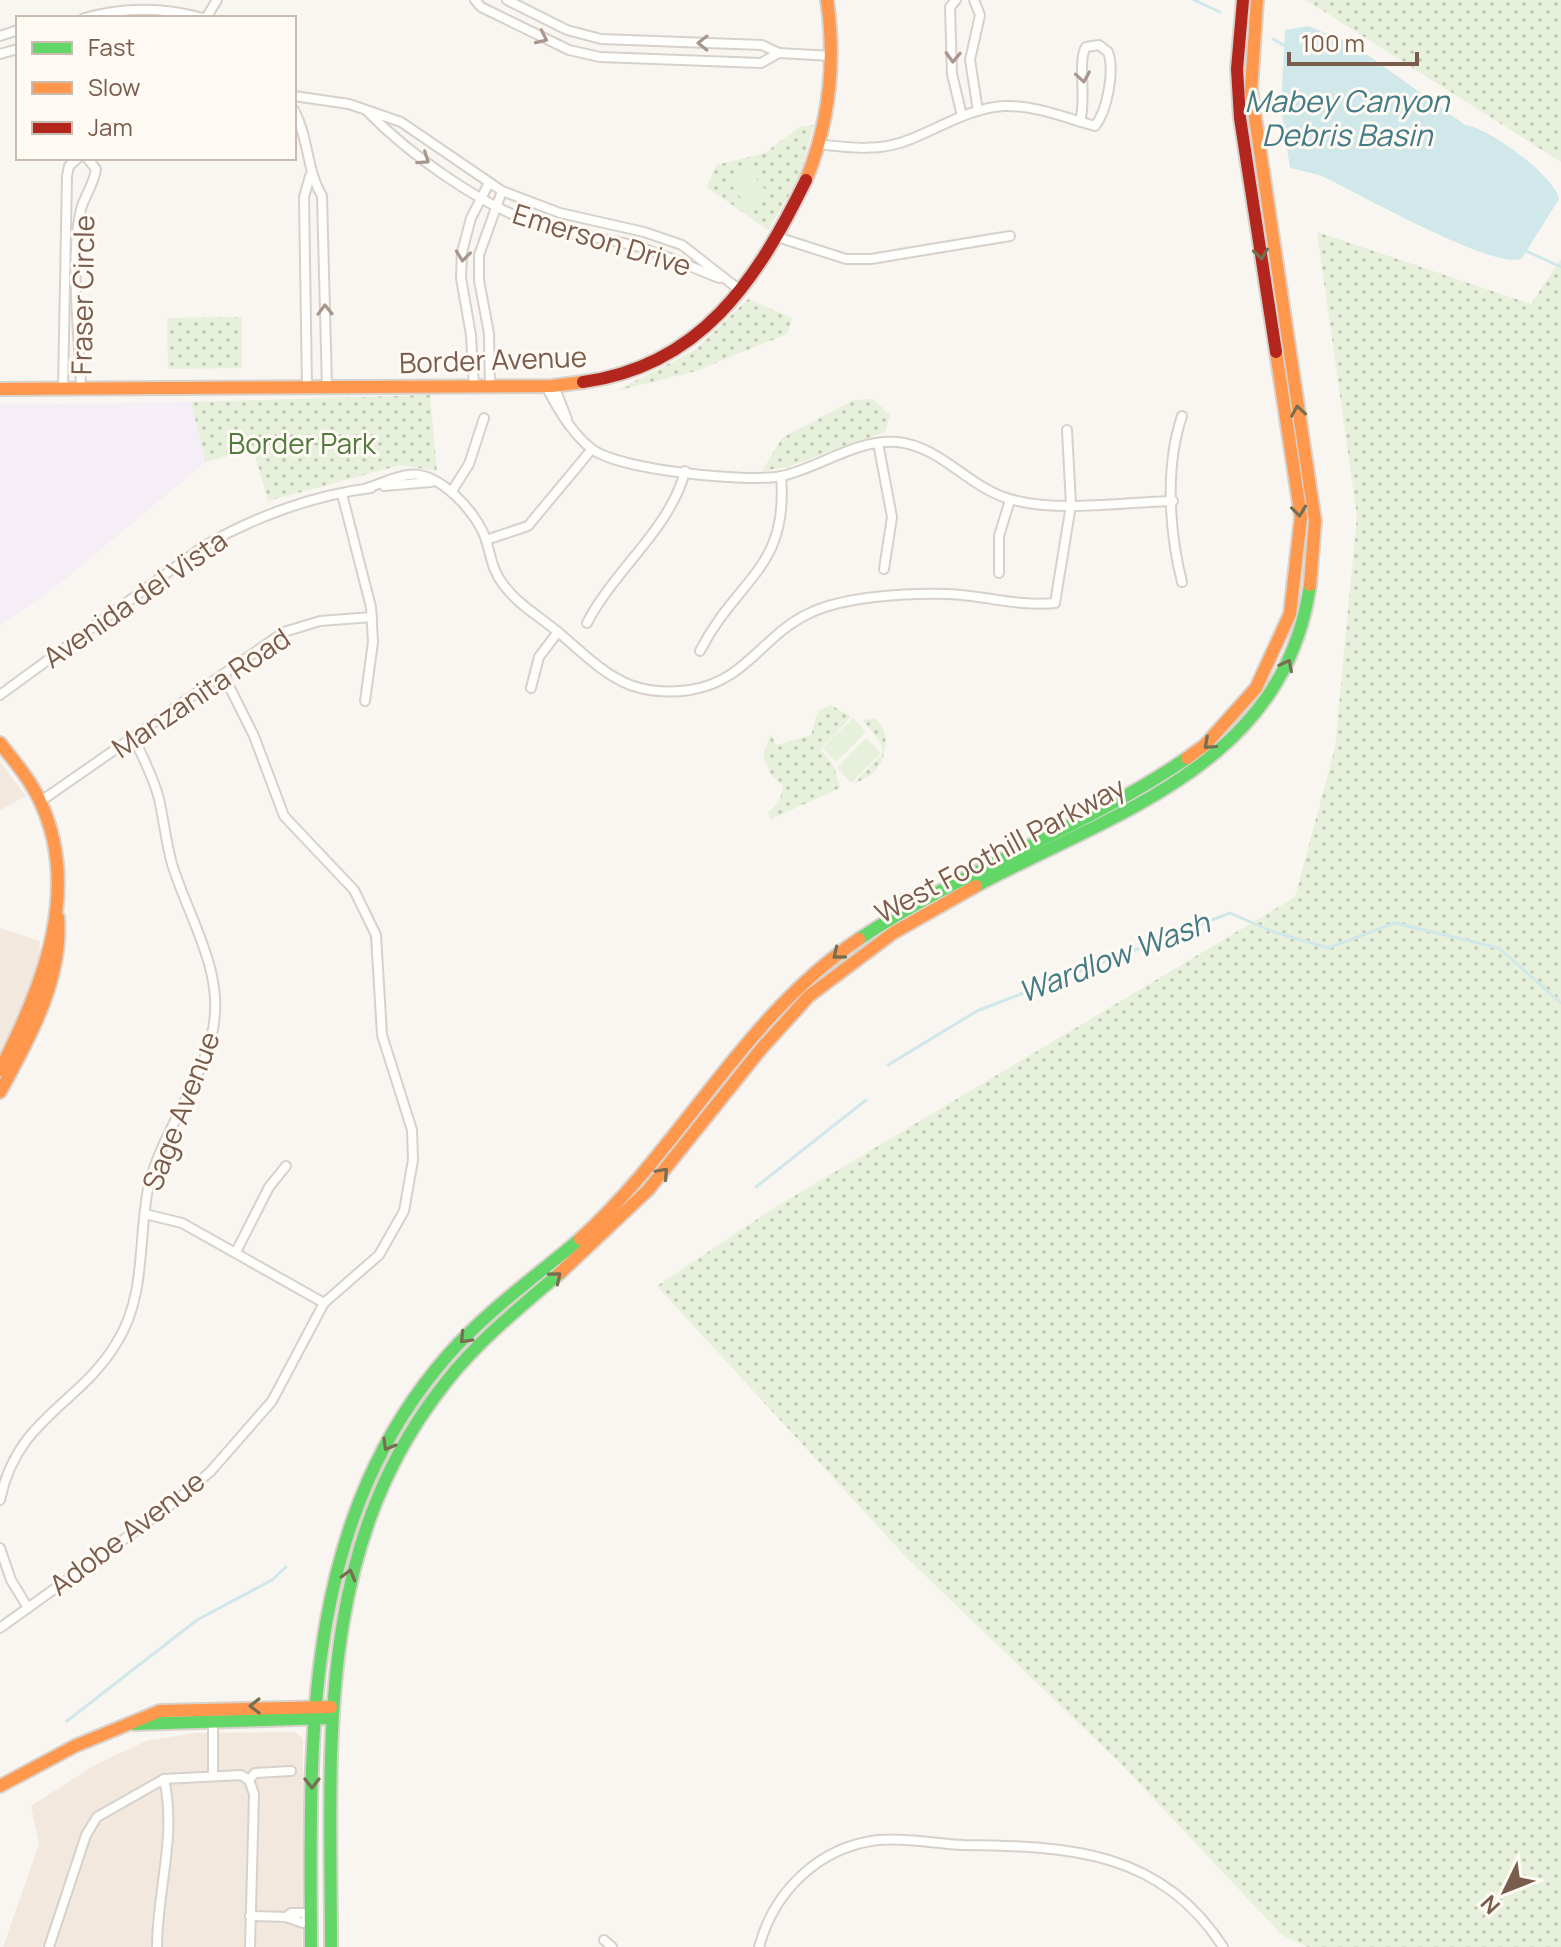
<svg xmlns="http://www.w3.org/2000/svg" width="1561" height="1947" viewBox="0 0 1561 1947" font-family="Manrope,sans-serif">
<defs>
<pattern id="grass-dots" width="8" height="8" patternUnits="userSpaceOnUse" patternTransform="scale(2)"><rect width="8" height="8" fill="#e7f0db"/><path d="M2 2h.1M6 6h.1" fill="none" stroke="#c0c6b4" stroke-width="1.8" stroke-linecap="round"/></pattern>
</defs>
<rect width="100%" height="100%" fill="#f9f5f0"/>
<g fill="#f2e8de">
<polygon points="0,762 26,796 0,810"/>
<polygon points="0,928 40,941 39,963 0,1060"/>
<polygon points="296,1732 303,1739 302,1947 3,1947 39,1844 31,1806 95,1765 146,1741 195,1733"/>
</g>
<polygon fill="#f6eef6" points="191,402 206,462 54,588 0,625 0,405"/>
<g fill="url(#grass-dots)">
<polygon points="1306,0 1561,0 1561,162"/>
<polygon points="814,125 799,178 768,230 707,187 716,165 765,153 799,127"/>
<polygon points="1317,232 1531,304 1561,259 1561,1947 1307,1947 1282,1935 1121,1764 906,1557 657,1286 771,1210 1295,897 1335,748 1357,516"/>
<polygon points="748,299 792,318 787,334 696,371 616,391 695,350"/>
<polygon points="242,317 242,368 168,369 167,318"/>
<polygon points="430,395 437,471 401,465 268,501 253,449 206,462 191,402"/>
<polygon points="873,399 890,415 885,432 787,467 762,471 782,438 854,400"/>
<polygon points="831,705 851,717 820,749 833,764 840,788 771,819 768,813 780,800 783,786 771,775 763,755 771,734 776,745 811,735 818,711"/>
<path d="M875,718c17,13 12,44 -4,57 -5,4 -13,6 -18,9l29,-30 -1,-11 -18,-23z"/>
</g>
<g fill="#e7f0db">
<polygon points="747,167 767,192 748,207 728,181"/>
<polygon points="853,718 866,732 836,762 822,748"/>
<polygon points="866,738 881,753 851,783 837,768"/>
</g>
<path fill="#d0e8ea" d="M1308,26l46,19 111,80c23,2 91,52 94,74l-37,59c-22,15 -167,-66 -196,-80 -11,-5 -24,-7 -36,-10l-9,-60 4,-78z"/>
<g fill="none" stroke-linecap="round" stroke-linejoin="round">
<g stroke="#d0e8ea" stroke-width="3">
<polyline points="1194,0 1220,12"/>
<polyline points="1273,39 1285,46"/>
<polyline points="1524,250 1561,267"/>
<polyline points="888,1065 977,1011 1230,913 1271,931 1328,948 1395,923 1499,948 1561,1003"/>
<polyline points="756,1187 866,1100"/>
<polyline points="67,1721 197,1620 272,1580 286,1567"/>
</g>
<defs>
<g id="street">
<polyline points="475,0 481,7 569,50 600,57 761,63 779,53"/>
<polyline points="507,0 567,30 601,39 762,45 779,53 832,56"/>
<polyline points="956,0 950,7 952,74 962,116"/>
<polyline points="974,0 980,15 970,60 978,111"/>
<path d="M84,18c41,-11 78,-11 119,0"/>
<polyline points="206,18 217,0"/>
<polyline points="0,36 18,30"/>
<polyline points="0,54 18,49"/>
<polyline points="294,96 349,104 401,122 502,191 560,213 644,232 682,245 741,291"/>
<path d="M294,110c15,28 12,59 28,86l5,192"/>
<path d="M368,112c42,43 111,92 168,112 32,11 64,13 96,21 29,8 59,22 87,33"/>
<path d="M818,144c32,4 63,8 93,-5 30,-12 59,-31 93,-33 31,-1 62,12 91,20 12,-15 20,-55 13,-74l-9,-7 -13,2c-9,14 1,51 -6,75"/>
<polyline points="774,236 846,259 871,259 1010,236"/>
<path d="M546,386c11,22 26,48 46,63 27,21 156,34 190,27 39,-9 74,-37 115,-34 44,4 72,46 113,57 47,14 114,3 163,2"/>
<polyline points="554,386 567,419"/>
<polyline points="307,388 304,197 310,176"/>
<polyline points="474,388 471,335 461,278 462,252 471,218 489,183"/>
<polyline points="490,388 489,334 479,280 479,255 502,191"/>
<polyline points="63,390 67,176 69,166 78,158"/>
<path d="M81,390c-1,-52 -12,-131 0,-181 4,-14 13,-25 15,-40l-9,-11"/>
<polyline points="878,443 892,517 884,569"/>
<polyline points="384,486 431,482"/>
<path d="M367,488c13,-4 27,-11 41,-13 30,-5 69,37 78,65 5,16 6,30 17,44 14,20 36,32 55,48 23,19 43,41 72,53 20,7 39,8 60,5 57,-9 72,-55 120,-77 35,-17 98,-20 137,-19 37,1 71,13 108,9l16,-98 -4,-75"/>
<polyline points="452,491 469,464 484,418"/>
<polyline points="342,494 371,607 373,642 365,701"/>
<polyline points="486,540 528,526 592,449"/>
<polyline points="999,573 999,536 1010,500"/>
<path d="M1182,582c-13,-51 -17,-116 0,-166"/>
<path d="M587,623c27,-53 84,-95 98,-152"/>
<path d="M700,651c37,-73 89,-82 81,-175"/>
<polyline points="531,688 539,657 558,632"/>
<path d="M0,695l204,-149c50,-29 110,-51 167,-58"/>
<polyline points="41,801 284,632 320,621 372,617"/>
<polyline points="145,1214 182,1223 324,1303"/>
<polyline points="236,1252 269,1187 286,1166"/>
<path d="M0,1500c17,-83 80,-95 117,-158 29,-46 21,-101 31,-153 10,-48 49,-100 63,-151 17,-62 -21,-116 -39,-174 -6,-21 -8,-43 -13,-65 -5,-21 -17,-42 -25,-62"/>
<polyline points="0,1548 11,1580 28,1608"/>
<polyline points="0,1628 163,1511 210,1472 272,1401 324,1303 379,1255 404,1211 413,1160 412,1130 382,1035 376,935 354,890 284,816 254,736 223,674"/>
<polyline points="213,1723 213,1776"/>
<polyline points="249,1780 254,1794 250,1947"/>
<polyline points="249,1780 255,1773 291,1771"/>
<polyline points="250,1916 286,1917 303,1923 309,1918"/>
<polyline points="286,1917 291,1913 303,1913 309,1918"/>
<polyline points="604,1940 612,1947"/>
<polyline points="49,1947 86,1835 97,1817 164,1779 241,1775 249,1780"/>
<path d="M157,1947c0,-56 20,-111 7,-168"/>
<path d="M759,1947c15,-56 60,-100 119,-107 29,-3 57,4 86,5 103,1 197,5 259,102"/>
</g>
<g id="fast">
<path d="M976,886c138,-74 308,-120 334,-301"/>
<path d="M859,939c105,-70 224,-110 328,-181"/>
<polyline points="134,1724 331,1718"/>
<path d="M311,1947c-1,-208 -10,-424 137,-592 39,-44 87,-78 132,-116"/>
<path d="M331,1947c0,-200 -18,-398 115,-565 32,-41 74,-75 114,-109"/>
</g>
<g id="slow">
<polyline points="1257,0 1251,90 1315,521 1310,585"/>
<path d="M806,180c24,-59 30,-117 21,-180"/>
<polyline points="0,389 552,386 583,382"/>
<path d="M0,743c14,18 29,35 39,56 44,90 3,189 -39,271"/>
<polyline points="1187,758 1205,745 1256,688 1290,614 1301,517 1276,352"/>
<path d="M0,1092c29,-53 63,-113 58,-175"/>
<path d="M580,1239c102,-92 163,-222 279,-300"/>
<polyline points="560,1273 648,1190 761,1049 809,996 893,933 976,886"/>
<polyline points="0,1786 75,1746 160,1711 331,1707"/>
</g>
<g id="jam">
<polyline points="1243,0 1237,69 1240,118 1276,352"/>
<path d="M583,382c118,-16 174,-102 223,-202"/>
</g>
</defs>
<use href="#street" stroke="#d7d1cb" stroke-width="12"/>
<use href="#fast" stroke="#d9d2cb" stroke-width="16"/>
<use href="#slow" stroke="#d9d2cb" stroke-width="16"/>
<use href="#jam" stroke="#d9d2cb" stroke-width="16"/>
<use href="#street" stroke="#fefefd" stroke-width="8"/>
<use href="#fast" stroke="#63d668" stroke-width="12"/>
<use href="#slow" stroke="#ff974d" stroke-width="12"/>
<use href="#jam" stroke="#b3261e" stroke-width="12"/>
</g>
<defs><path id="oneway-chevron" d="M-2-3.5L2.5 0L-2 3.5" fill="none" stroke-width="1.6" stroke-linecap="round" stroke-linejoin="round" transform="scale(2)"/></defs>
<g stroke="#a8958b">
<use href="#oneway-chevron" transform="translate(542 38) rotate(25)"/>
<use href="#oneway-chevron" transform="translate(703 43) rotate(-179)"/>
<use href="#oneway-chevron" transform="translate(953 57) rotate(92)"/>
<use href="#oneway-chevron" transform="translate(1083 77) rotate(81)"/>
<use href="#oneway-chevron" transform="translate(424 159) rotate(34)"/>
<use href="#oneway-chevron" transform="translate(463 256) rotate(97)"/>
<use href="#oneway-chevron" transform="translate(325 310) rotate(-91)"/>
</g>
<g stroke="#776e51">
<use href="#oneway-chevron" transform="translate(1261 254) rotate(82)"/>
<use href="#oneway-chevron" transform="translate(1298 411) rotate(-99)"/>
<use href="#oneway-chevron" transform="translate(1299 511) rotate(83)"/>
<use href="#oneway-chevron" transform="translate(1287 665) rotate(-63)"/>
<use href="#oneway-chevron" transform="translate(1209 744) rotate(138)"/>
<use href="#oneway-chevron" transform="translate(838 954) rotate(141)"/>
<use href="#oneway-chevron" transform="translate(663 1173) rotate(-48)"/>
<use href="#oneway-chevron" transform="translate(556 1277) rotate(-40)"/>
<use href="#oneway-chevron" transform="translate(465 1338) rotate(134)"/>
<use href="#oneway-chevron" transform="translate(388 1445) rotate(120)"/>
<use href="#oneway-chevron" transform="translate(349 1575) rotate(-75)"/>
<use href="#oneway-chevron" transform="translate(255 1706) rotate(179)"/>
<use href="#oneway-chevron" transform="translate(312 1783) rotate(90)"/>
</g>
<g text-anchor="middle" stroke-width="6" stroke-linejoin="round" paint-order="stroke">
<g font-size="28" fill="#7a5c4d" stroke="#fffaf3">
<text transform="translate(602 240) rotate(17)" y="10">Emerson Drive</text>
<text transform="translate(83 295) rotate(-89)" y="10">Fraser Circle</text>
<text transform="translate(493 360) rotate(-2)" y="10">Border Avenue</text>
<text transform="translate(135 599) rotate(-35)" y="10">Avenida del Vista</text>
<text transform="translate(201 693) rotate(-34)" y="10">Manzanita Road</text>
<text transform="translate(1000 850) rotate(-28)" y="10">West Foothill Parkway</text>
<text transform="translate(181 1111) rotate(-69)" y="10">Sage Avenue</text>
<text transform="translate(127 1533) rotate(-37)" y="10">Adobe Avenue</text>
</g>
<g font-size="28" fill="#537a41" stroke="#fffaf3">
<text x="302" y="454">Border Park</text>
</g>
<g font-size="30" font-style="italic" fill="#437c86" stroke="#fffaf3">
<text x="1347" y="112">Mabey Canyon<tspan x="1347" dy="34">Debris Basin</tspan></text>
<text transform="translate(1114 958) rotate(-21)" y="10">Wardlow Wash</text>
</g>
</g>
<rect x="16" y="16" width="280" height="144" fill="#fffaf3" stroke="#cabbb1" stroke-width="2"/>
<rect x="32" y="42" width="40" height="12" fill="#63d668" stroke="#cabbb1" stroke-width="2"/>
<text x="88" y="56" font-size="24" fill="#7a5c4d">Fast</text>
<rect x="32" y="82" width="40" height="12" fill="#ff974d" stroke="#cabbb1" stroke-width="2"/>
<text x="88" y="96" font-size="24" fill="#7a5c4d">Slow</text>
<rect x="32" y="122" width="40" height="12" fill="#b3261e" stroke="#cabbb1" stroke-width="2"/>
<text x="88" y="136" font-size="24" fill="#7a5c4d">Jam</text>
<g transform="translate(1505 1891) rotate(227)" stroke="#fffaf3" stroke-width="6" paint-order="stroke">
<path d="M0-6L14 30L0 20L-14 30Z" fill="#7a5c4d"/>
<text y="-12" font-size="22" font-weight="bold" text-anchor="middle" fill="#7a5c4d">N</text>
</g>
<path d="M1289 52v12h128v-12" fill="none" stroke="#7a5c4d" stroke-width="4"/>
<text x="1301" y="52" font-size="24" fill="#7a5c4d" stroke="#fffaf3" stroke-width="6" paint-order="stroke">100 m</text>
</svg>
